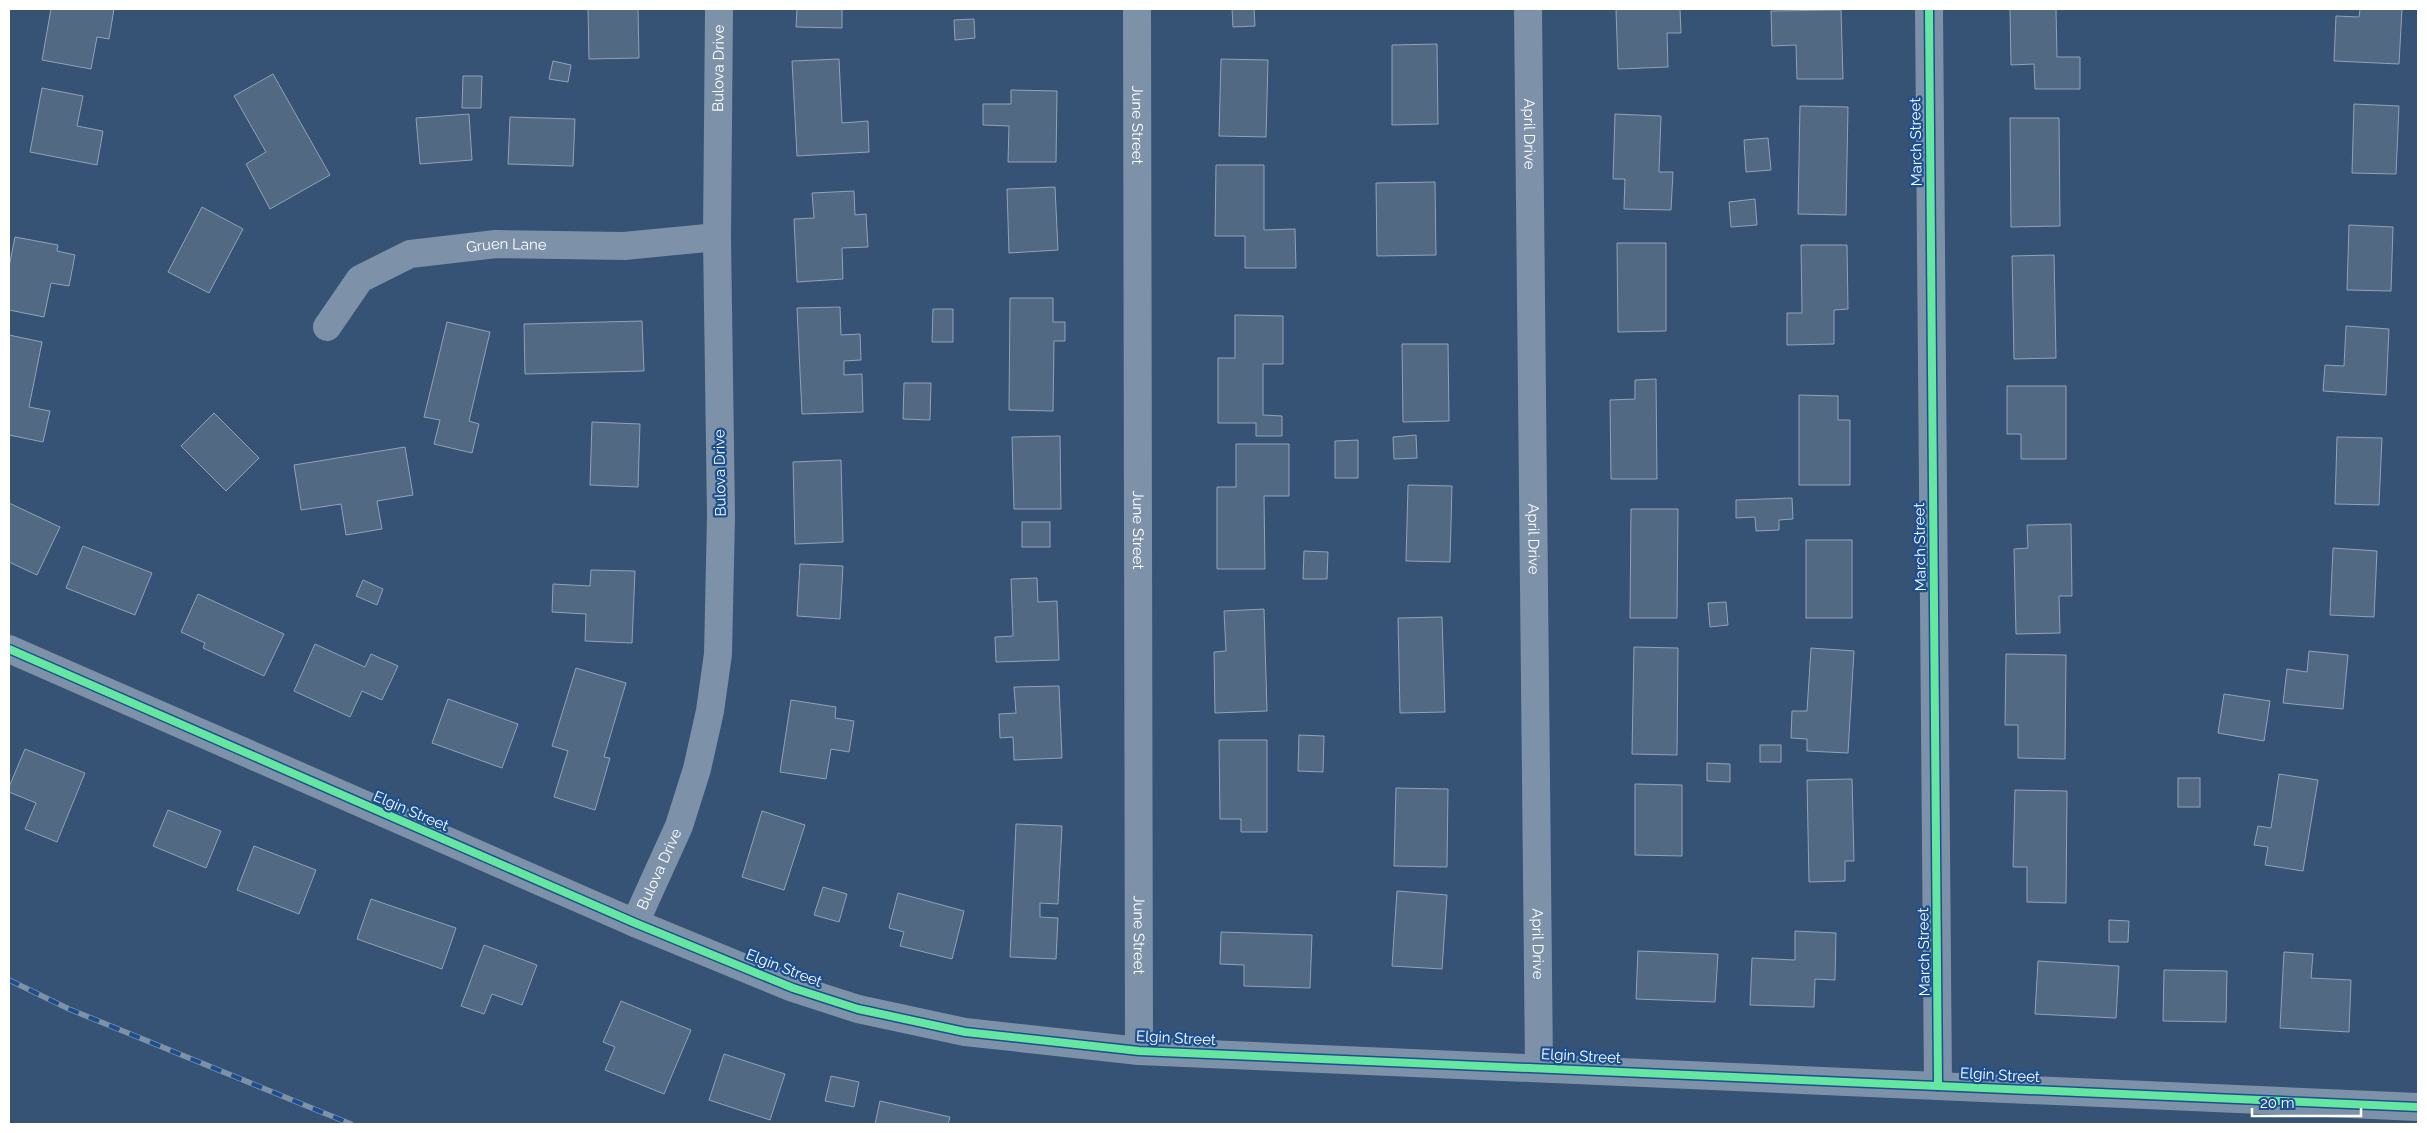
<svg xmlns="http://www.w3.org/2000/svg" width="2427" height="1133" viewBox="0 0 2427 1133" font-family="Raleway,sans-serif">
<rect width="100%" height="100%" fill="#365274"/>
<g fill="#526984" stroke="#92a2b6">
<polygon points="51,9 114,9 109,39 97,37 91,69 42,60"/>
<polygon points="588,9 638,9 639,58 589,59"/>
<polygon points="797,9 842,9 842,28 796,27"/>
<polygon points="1232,9 1254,9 1255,26 1233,27"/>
<polygon points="1616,9 1680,9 1681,33 1667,33 1668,67 1618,69"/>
<polygon points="2010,9 2056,9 2057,57 2080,57 2080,89 2035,89 2034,64 2011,65"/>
<polygon points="2360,9 2402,9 2399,64 2334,61 2336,16 2359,17"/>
<polygon points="1841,10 1843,79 1797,79 1796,45 1772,46 1771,11"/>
<polygon points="974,19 975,38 955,40 954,20"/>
<polygon points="1437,44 1438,124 1392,125 1392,45"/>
<polygon points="839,59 842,123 868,121 869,152 797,156 792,61"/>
<polygon points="1221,59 1268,60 1266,137 1219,136"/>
<polygon points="553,61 571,65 568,82 549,79"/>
<polygon points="273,74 330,175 270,209 246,164 266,152 234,96"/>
<polygon points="463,76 482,76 481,108 462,108"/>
<polygon points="42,88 83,96 77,126 103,131 97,165 30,152"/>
<polygon points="1011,90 1057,91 1056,162 1008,162 1009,126 983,125 983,104 1011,104"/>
<polygon points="2354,104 2399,106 2396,174 2352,173"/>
<polygon points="1800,106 1848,107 1846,215 1798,214"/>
<polygon points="469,114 472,160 420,164 416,118"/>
<polygon points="1615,114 1661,116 1659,172 1673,172 1671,210 1624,209 1625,179 1613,179"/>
<polygon points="510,117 575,119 573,166 508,164"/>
<polygon points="2010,118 2059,118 2060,226 2011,227"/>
<polygon points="1768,138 1771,170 1746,172 1744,140"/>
<polygon points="1216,165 1264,165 1264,230 1295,229 1296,268 1245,268 1245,236 1215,236"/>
<polygon points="1435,182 1436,255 1377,256 1376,183"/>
<polygon points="1055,187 1058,250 1009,253 1007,189"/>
<polygon points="854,191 855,215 866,214 868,247 842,248 843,279 797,282 794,219 814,218 812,193"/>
<polygon points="1755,199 1757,225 1731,227 1729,202"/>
<polygon points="202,207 243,229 209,293 168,272"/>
<polygon points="2349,225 2393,227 2391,291 2347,290"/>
<polygon points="15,237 58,245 57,251 75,255 69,286 51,283 44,317 9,310 9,267"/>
<polygon points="1617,243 1666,243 1666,331 1618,332"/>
<polygon points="1801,245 1847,245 1848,309 1834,310 1834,344 1787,345 1787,313 1802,313"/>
<polygon points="2054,255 2056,358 2014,359 2012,256"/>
<polygon points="1010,298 1053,298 1053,322 1065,322 1065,341 1054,341 1053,411 1009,410"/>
<polygon points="840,307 841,335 860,334 861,360 844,361 844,375 862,374 863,412 802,414 797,308"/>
<polygon points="933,309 953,309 953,342 932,342"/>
<polygon points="1235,315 1283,316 1283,364 1263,364 1263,415 1282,416 1282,436 1256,436 1256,423 1218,423 1218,358 1235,358"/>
<polygon points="642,321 644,371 525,374 524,324"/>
<polygon points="447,322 490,332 469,421 479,424 472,453 434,444 440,420 424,417"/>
<polygon points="2346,326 2389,329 2386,395 2323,391 2325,365 2344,366"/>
<polygon points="9,335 42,342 29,407 50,411 43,442 9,435"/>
<polygon points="1402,344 1448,344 1449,421 1403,422"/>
<polygon points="1656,379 1657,479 1611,479 1610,400 1635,399 1635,380"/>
<polygon points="904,383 931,383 930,420 903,419"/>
<polygon points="2007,386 2066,386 2066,459 2021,459 2021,434 2007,434"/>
<polygon points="1799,395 1838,396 1838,420 1850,420 1850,485 1799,485"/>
<polygon points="214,413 259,458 226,491 181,446"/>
<polygon points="592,422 640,424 638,487 590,485"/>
<polygon points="1416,435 1417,458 1394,459 1393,437"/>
<polygon points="1060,436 1061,509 1014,509 1012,437"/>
<polygon points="2337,437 2382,438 2379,505 2335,504"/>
<polygon points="1358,440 1358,478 1335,478 1335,441"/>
<polygon points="1236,444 1289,444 1289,496 1264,496 1265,569 1217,569 1217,487 1236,487"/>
<polygon points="405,447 413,495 377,501 382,529 346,535 341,504 301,510 294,465"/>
<polygon points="841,460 843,542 795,544 793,462"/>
<polygon points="1408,485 1452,486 1450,562 1406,561"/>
<polygon points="1792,498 1793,519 1779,520 1779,530 1756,531 1755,517 1736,518 1736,500"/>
<polygon points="9,503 60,527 37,575 9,562"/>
<polygon points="1631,509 1678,509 1677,618 1630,618"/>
<rect x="1022" y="522" width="28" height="25"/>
<polygon points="2071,524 2072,596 2059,596 2060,633 2016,634 2014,549 2028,548 2027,525"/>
<rect x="1806" y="540" width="46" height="78"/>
<polygon points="83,546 152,573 135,615 66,588"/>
<polygon points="2333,548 2377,551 2374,617 2330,615"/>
<polygon points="1304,551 1328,552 1327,579 1303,579"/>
<polygon points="800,564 843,566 840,619 797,616"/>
<polygon points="591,570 635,571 632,643 585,641 586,614 552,612 553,584 590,586"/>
<polygon points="1037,578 1038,602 1057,601 1059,660 996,662 995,637 1013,636 1011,579"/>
<polygon points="363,580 383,589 377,605 356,596"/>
<polygon points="198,594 284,634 264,676 203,648 205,643 181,632"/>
<polygon points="1726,602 1728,625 1710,627 1708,603"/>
<polygon points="1264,609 1267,711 1215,713 1214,652 1226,651 1224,611"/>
<polygon points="1442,617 1445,712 1400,713 1398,618"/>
<polygon points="315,644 365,667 371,654 398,666 382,700 362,691 350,717 294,691"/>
<polygon points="1634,647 1678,648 1677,755 1632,754"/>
<polygon points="1811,648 1854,651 1848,753 1807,751 1807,739 1791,738 1792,711 1807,711"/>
<polygon points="2309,651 2348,655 2343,709 2283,703 2287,669 2307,672"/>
<polygon points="2006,654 2066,655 2065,759 2018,758 2018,725 2005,725"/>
<polygon points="576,668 626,683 604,757 610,758 595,810 554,797 568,751 552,746"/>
<polygon points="1059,686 1062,758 1014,760 1013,737 1000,738 999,714 1016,713 1014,687"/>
<polygon points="2224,694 2270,701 2264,741 2218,733"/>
<polygon points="448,699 518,724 502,768 432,743"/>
<polygon points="791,700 836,707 835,718 854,721 849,752 831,749 826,779 780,772"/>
<polygon points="1299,735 1324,736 1323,772 1298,771"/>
<polygon points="1219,740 1267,740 1267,832 1241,832 1241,819 1220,819"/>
<rect x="1760" y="745" width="21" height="17"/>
<polygon points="25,749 85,773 57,842 25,829 36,803 9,792 9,787"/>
<polygon points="1707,763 1730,764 1730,782 1707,781"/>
<polygon points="2279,774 2318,780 2303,871 2265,865 2268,847 2254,845 2258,826 2271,828"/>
<rect x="2178" y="778" width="22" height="29"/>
<polygon points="1852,779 1854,861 1845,861 1845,881 1809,882 1807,780"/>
<polygon points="1635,784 1682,785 1682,856 1635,855"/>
<polygon points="1396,788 1448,789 1447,867 1394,866"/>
<polygon points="2015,790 2067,791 2066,903 2027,902 2027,867 2013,867"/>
<polygon points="168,810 221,831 206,868 153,846"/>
<polygon points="762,811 805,825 784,890 742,877"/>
<polygon points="1016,824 1062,826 1058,904 1040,903 1040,917 1058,918 1056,959 1010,957"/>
<polygon points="254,846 316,870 299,914 237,890"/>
<polygon points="823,887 847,894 839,922 814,915"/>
<polygon points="1397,891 1447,895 1442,969 1392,966"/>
<polygon points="898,893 964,911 952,959 900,946 904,932 889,928"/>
<polygon points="371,899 456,928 442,969 357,939"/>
<polygon points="2109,920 2129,921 2128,942 2109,942"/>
<polygon points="1795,931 1836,933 1835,980 1815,979 1814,1007 1750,1005 1752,958 1795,960"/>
<polygon points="1221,932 1312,935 1310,988 1244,986 1244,965 1220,964"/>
<polygon points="484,945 537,965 522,1005 492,994 484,1014 461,1006"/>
<polygon points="1638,951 1718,954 1715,1002 1636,999"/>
<polygon points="2284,952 2313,954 2311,978 2351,980 2349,1032 2280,1028"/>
<polygon points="2038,961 2119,966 2116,1018 2035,1014"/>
<polygon points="2164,970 2227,971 2226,1022 2163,1021"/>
<polygon points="621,1001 691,1030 664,1094 605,1070 615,1047 603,1042"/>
<polygon points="724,1054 785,1074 770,1120 709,1100"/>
<polygon points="831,1076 859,1082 854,1107 825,1101"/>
<polygon points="880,1101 950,1117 948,1124 875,1124"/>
</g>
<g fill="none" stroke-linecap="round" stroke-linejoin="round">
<g stroke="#7d92a8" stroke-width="28">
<path id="s1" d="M1137,9l2,1042"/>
<path id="s2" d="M1528,9l11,1059"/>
<polyline points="1929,9 1938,1086"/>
<path id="s3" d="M327,327l33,-48 50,-25 86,-10 128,2 93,-9"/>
<polyline points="9,649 635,923 793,988 858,1009 965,1032 1139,1051 2418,1107"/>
<path id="s4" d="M635,923l44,-97 18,-57 13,-58 8,-57 3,-138 -4,-279 2,-228"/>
</g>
<defs>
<polyline id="rail" points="9,980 69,1009 351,1124"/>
</defs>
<use href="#rail" stroke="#7e92a7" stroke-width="5.5"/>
<use href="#rail" stroke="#1b4f8f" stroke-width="4" stroke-dasharray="11" stroke-linecap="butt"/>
<defs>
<g id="cycleway">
<polyline points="1929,9 1938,1086"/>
<polyline points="9,649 635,923 793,988 858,1009 965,1032 1139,1051 2418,1107"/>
</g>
</defs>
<use href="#cycleway" stroke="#1b4f8f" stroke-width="11"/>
<use href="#cycleway" stroke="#66e7a1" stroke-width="8"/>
</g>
<g text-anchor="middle" stroke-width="4.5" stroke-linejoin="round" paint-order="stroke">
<g font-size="15" fill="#fff" stroke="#1b4f8f">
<text dy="5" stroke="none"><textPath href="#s4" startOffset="869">Bulova Drive</textPath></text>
<text dy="5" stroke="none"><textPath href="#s1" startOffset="116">June Street</textPath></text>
<text dy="5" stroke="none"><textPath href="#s2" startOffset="125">April Drive</textPath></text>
<text transform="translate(1916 142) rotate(-91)" y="5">March Street</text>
<text dy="5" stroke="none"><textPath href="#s3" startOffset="211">Gruen Lane</textPath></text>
<text transform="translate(720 473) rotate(-91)" y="5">Bulova Drive</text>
<text dy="5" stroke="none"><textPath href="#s1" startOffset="521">June Street</textPath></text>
<text dy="5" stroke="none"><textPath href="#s2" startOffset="530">April Drive</textPath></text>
<text transform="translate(1920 547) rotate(-91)" y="5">March Street</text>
<text transform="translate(411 811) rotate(23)" y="5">Elgin Street</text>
<text dy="5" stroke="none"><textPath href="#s4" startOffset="59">Bulova Drive</textPath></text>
<text dy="5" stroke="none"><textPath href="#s1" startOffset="926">June Street</textPath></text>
<text dy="5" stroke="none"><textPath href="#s2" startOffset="935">April Drive</textPath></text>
<text transform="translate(1924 952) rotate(-91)" y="5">March Street</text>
<text transform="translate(784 968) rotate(21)" y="5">Elgin Street</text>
<text transform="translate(1176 1038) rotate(3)" y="5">Elgin Street</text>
<text transform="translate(1581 1056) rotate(3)" y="5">Elgin Street</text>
<text transform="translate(2000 1075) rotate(3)" y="5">Elgin Street</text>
</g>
</g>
<rect width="2427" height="1133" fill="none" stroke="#ffffff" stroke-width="20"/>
<path d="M2252 1108v8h109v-8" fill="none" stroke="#ffffff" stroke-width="2.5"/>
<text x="2260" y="1108" font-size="15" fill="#ffffff" stroke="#1b4f8f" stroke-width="4" paint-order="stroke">20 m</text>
</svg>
